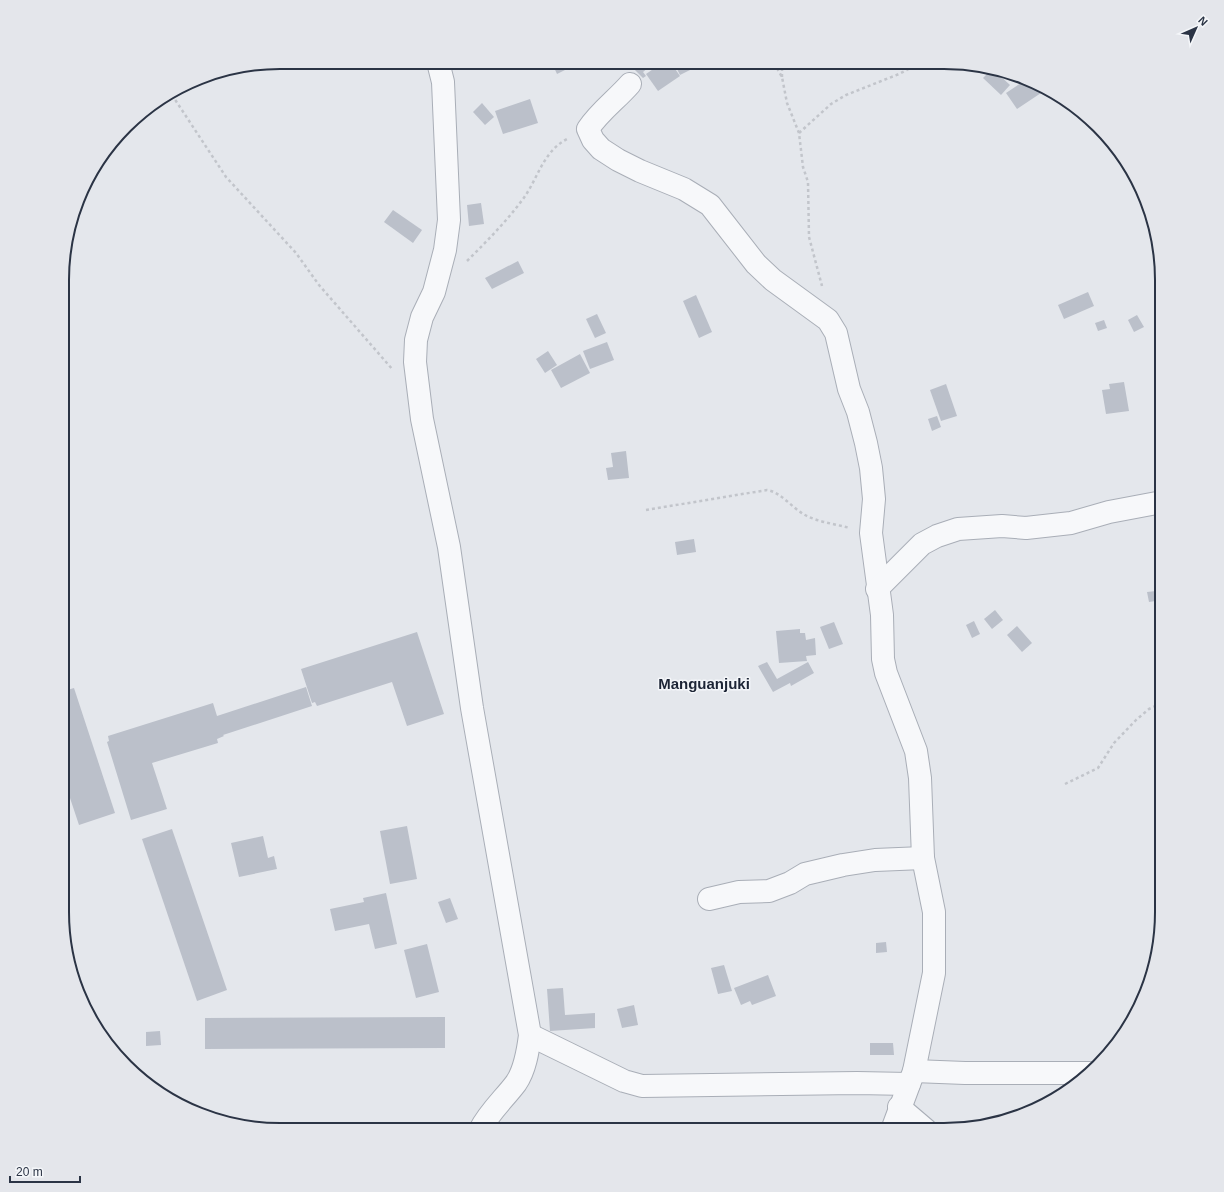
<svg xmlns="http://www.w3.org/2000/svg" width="1224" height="1192" viewBox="0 0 1224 1192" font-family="Helvetica,sans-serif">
<rect width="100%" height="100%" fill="#e4e7ec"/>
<g fill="#bbc0ca">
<polygon points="552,63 571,63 573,66 557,74"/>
<polygon points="641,63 645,63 649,67 643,72 646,76 643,78 634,69"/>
<polygon points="662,63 671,63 680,76 658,91 646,74"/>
<polygon points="674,63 704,63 680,75"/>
<polygon points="991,70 996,72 1010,85 1001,95 983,78"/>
<polygon points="1024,81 1037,86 1041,93 1017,109 1006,93"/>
<polygon points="530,99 538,123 503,134 495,111"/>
<polygon points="482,103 494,117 485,125 473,112"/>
<polygon points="481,203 484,224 469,226 467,205"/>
<polygon points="393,210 422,230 413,243 384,222"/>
<polygon points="518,261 524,273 492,289 485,278"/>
<polygon points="1088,292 1094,306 1064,319 1058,305"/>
<polygon points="696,295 712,332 699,338 683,301"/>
<polygon points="597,314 606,333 595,338 586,319"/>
<polygon points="1137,315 1144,327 1134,332 1128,320"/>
<polygon points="1104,320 1107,328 1098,331 1095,323"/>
<polygon points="607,342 614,360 590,369 583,351"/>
<polygon points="548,351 557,365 545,373 536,359"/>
<polygon points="580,354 590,373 561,388 551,370"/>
<polygon points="1124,382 1129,411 1106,414 1102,390 1110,389 1109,384"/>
<polygon points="946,384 957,416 941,421 930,390"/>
<polygon points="937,416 941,427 932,431 928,419"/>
<polygon points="626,451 629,478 608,480 606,468 613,467 611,453"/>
<polygon points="694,539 696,552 677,555 675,542"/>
<polygon points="1162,579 1162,600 1149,602 1147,592 1156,591 1154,580"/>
<polygon points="995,610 1003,620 992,629 984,619"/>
<polygon points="974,621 980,634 972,638 966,625"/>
<polygon points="834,622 843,644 829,649 820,627"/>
<polygon points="1017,626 1032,643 1022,652 1007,635"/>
<polygon points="800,629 800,633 805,633 806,640 815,638 816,655 806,656 807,661 779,663 776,631"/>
<polygon points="417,632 444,714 407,726 392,682 317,706 315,702 312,703 301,669"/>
<polygon points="767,662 777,679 808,662 814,673 791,686 790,683 773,692 758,666"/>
<polygon points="306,687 312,706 223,735 224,736 217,739 218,743 152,763 167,809 131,820 107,742 109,741 108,736 213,703 217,716"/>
<polygon points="74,688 115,813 79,825 63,777 64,691"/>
<polygon points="407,826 417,879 390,884 380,831"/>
<polygon points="172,829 227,990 197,1001 142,839"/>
<polygon points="263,836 268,858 274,856 277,869 239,877 231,843"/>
<polygon points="386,893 397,944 375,949 369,924 335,931 330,909 364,902 363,898"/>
<polygon points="450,898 458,919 446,923 438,902"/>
<polygon points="886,942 887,952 876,953 876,943"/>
<polygon points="427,944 439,992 416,998 404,950"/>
<polygon points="724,965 732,991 718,994 711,968"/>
<polygon points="768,975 776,996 752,1005 750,1001 741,1005 734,988"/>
<polygon points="563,988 565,1015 595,1013 595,1028 550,1031 547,989"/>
<polygon points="634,1005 638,1025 622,1028 617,1009"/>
<polygon points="445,1017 445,1048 205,1049 205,1018"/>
<polygon points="160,1031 161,1045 146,1046 146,1032"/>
<polygon points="870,1043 893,1043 894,1055 870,1055"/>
</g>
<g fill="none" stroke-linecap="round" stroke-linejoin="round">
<defs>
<g id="minor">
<path d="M438,62l5,20 6,138 -4,30 -11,42 -12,25 -6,23 -1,22 7,57 27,128 23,161 58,327c-2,16 -5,35 -14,48 -12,16 -27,29 -36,47"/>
<path d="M630,84c-13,15 -31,28 -42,45l5,11 8,9 17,11 22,11 44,18 26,16 46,59 17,16 55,40 8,13 13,56 9,23 8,31 5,25 3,31 -3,34 11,82 1,44 3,14 30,78 4,27 3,80 11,54v61l-20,98 -22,59"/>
<polyline points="877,589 922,544 937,536 958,529 1002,526 1026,528 1071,523 1109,512 1162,502"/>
<polyline points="709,899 739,892 769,891 790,883 805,874 843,865 875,860 923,858"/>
<polyline points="530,1035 624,1081 642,1086 857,1083 909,1084"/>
<polyline points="914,1071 965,1073 1089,1073"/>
<polyline points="899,1107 926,1130"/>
</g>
</defs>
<use href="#minor" stroke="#a9aeb7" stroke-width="24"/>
<g stroke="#c2c5cb" stroke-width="2.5" stroke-dasharray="3 3" stroke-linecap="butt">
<polyline points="774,63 782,77 787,103 799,133 803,167 808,182 809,237 822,286"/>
<polyline points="782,77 782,63"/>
<polyline points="172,95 226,177 296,253 319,285 393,370"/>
<polyline points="799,133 831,104 846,95 899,74 918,64"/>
<path d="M467,261c20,-20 39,-39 56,-62 15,-20 20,-49 46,-61"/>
<path d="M646,510l121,-20c14,2 25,18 38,25 13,7 30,9 45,13"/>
<polyline points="1065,784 1098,768 1114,743 1136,720 1149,709 1162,703"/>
</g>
<use href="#minor" stroke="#f7f8fa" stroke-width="22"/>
</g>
<g text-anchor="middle" stroke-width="3" stroke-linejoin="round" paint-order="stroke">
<g font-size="15" font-weight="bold" fill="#1d2536" stroke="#f4f6f9">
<text x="704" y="689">Manguanjuki</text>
</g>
</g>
<path d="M0 0H1224V1192H0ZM280 69H944A211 211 0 0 1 1155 280V912A211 211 0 0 1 944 1123H280A211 211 0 0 1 69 912V280A211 211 0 0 1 280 69Z" fill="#e4e6eb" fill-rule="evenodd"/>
<path fill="none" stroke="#2b3445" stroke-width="2" d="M280 69H944A211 211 0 0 1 1155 280V912A211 211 0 0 1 944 1123H280A211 211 0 0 1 69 912V280A211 211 0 0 1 280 69Z"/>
<g transform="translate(1196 28) rotate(45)" stroke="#f4f6f9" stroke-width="3" paint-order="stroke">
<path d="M0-3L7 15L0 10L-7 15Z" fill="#2b3445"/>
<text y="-6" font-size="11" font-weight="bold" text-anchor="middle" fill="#2b3445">N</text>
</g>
<path d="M10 1176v6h70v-6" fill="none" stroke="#2b3445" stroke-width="2"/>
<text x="16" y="1176" font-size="12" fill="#2b3445" stroke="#f4f6f9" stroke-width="3" paint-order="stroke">20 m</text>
</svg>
